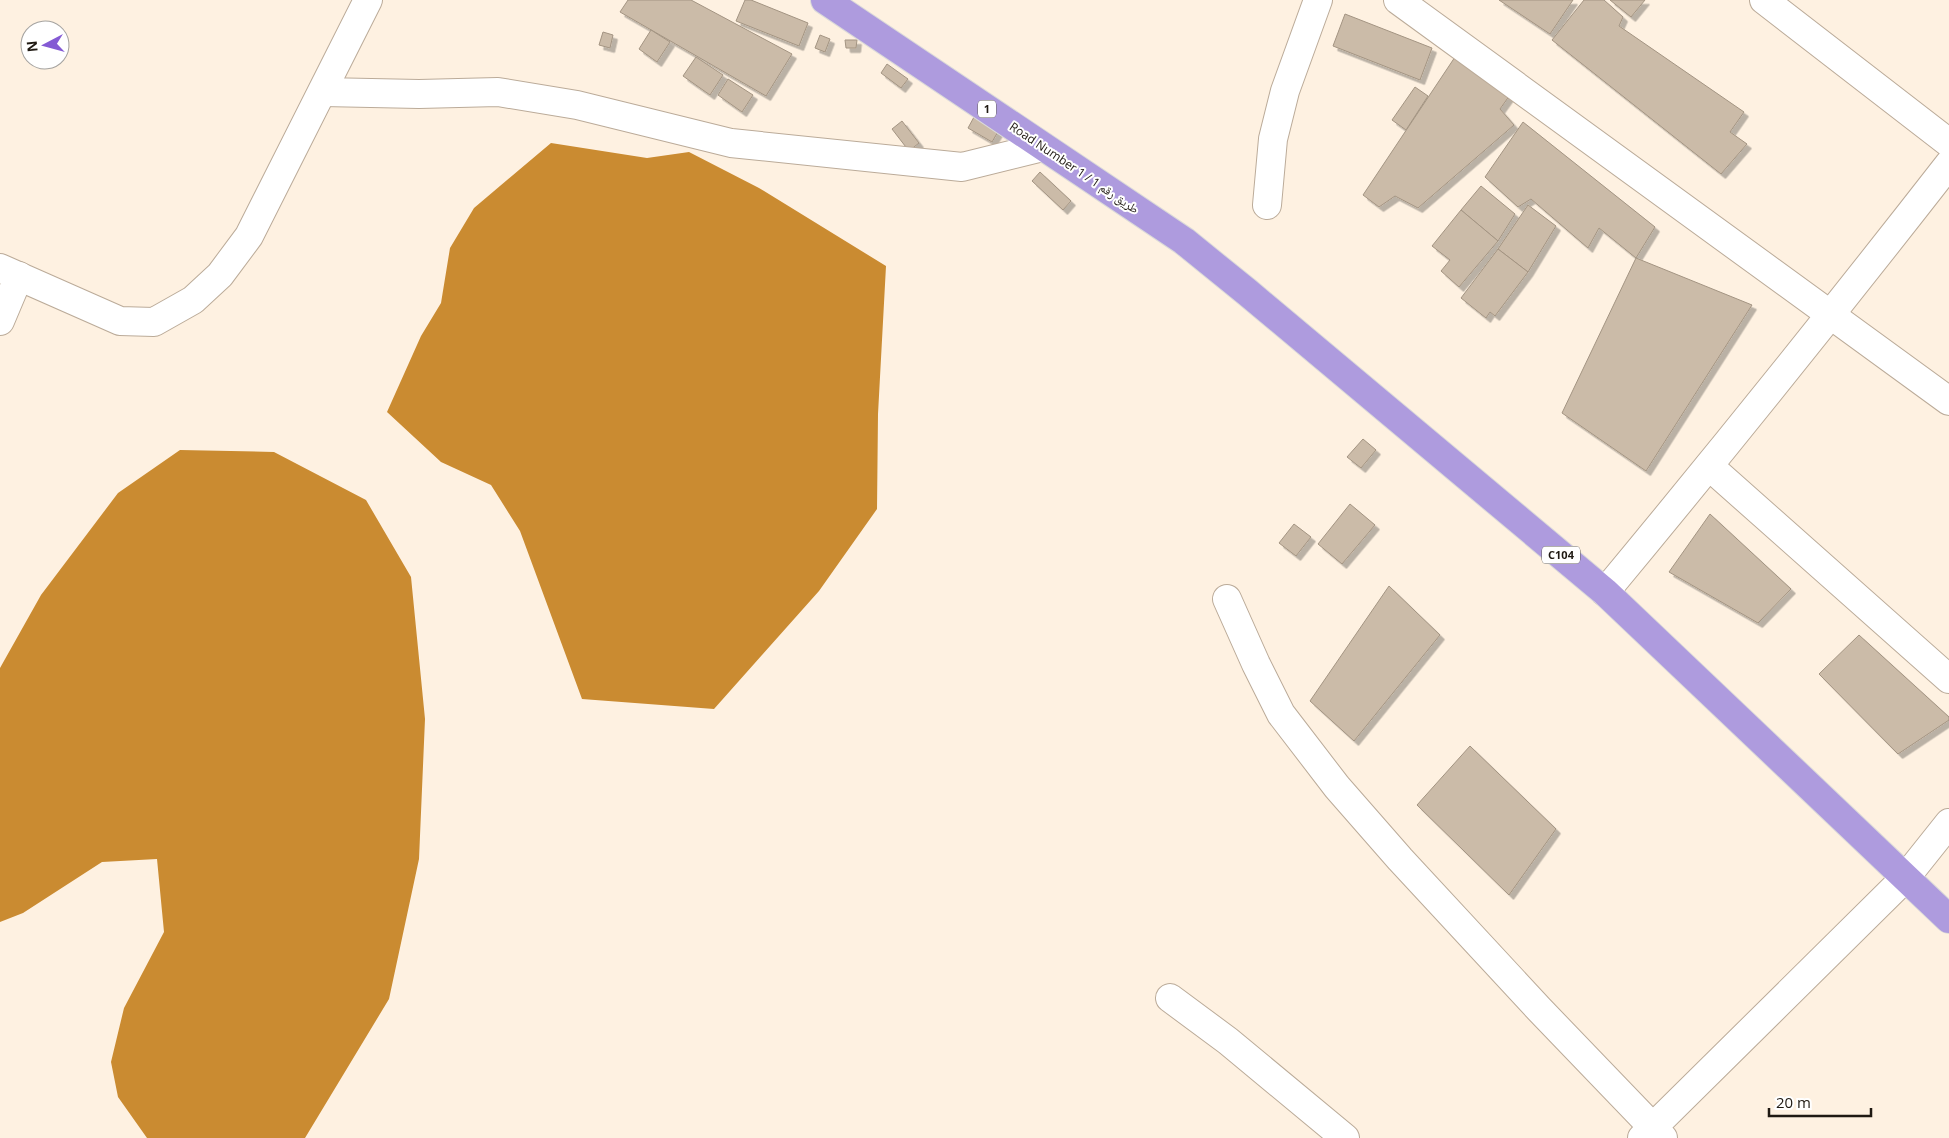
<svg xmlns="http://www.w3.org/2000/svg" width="1949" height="1138" viewBox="0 0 1949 1138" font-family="'Open Sans','Noto Naskh Arabic',sans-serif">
<defs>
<filter id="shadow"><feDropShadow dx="4.5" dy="4.5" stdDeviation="0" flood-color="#0004"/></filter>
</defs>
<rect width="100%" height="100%" fill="#fef1e1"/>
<g fill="#ca8b31">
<polygon points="551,143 647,158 689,152 759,188 886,266 878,414 877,509 819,591 714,709 582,699 520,531 491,485 441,462 387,412 421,336 441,303 450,248 474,208"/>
<polygon points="180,450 274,452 366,500 411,577 425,719 419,859 389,999 305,1138 147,1138 118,1097 111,1062 124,1008 164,932 157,859 102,862 23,913 0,922 0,668 41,595 118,493"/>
</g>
<g fill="#cbbba8" stroke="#a39482" filter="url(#shadow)">
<polygon points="628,0 691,0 792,54 766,96 620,12"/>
<polygon points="745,0 751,0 808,23 799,46 736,21"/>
<polygon points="1499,0 1573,0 1550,34"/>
<polygon points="1584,0 1604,0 1623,17 1619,26 1744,112 1730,132 1747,144 1721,174 1552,40"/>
<polygon points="1610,0 1645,0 1631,17"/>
<polygon points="1345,14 1432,48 1420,80 1333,46"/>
<polygon points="651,30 670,42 657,62 639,49"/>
<polygon points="603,32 613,35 610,48 599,45"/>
<polygon points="820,35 830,39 825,52 815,48"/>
<polygon points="845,40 857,40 856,48 846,48"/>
<polygon points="696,57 723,75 710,95 683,76"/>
<polygon points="1455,57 1510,95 1500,109 1514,125 1418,208 1395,196 1379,207 1363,195"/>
<polygon points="887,64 908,79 901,88 881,73"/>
<polygon points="728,79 753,95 742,112 718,95"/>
<polygon points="1415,87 1428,96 1406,130 1392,120"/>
<polygon points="974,117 999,130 992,142 968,128"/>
<polygon points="902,121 919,143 909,151 892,129"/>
<polygon points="1523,122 1655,227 1636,258 1599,228 1588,248 1531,199 1518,207 1485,177"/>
<polygon points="1040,172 1071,201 1063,210 1032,181"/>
<polygon points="1481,186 1515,214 1498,241 1461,210"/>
<polygon points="1528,205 1556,226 1528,272 1498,249"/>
<polygon points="1461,210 1498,241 1459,287 1441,271 1450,260 1432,246"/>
<polygon points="1498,249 1528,272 1495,316 1490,312 1486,318 1461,298"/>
<polygon points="1636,258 1752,305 1646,471 1562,413"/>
<polygon points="1363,439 1376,450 1361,468 1347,457"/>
<polygon points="1350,504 1375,525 1342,564 1318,544"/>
<polygon points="1710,514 1791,589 1758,623 1669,572"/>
<polygon points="1294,524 1311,537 1296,556 1279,543"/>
<polygon points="1389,586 1440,635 1354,741 1310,701"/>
<polygon points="1859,635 1949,717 1949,720 1898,754 1819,674"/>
<polygon points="1470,746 1556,829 1509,895 1417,805"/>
</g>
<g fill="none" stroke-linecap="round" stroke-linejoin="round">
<defs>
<g id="minor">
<polyline points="1398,0 1949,401"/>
<polyline points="1764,0 1949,143"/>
<polyline points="323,92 419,94 498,92 577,105 731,143 962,167 1043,147"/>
<polyline points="1267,205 1273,139 1285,91 1318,0"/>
<polyline points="0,268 120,321 154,322 193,300 220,275 249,236 368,0"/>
<polyline points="0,321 19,276"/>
<polyline points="1709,466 1949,679"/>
<path d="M1605,592c117,-141 231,-283 344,-428"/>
<polyline points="1227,599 1256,664 1281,714 1337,787 1400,859 1539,1009 1663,1138"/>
<polyline points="1170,998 1228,1041 1345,1138"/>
<polyline points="1642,1138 1906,877 1949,823"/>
</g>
<polyline id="trunk" points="825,0 1184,241 1247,292 1605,592 1949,919"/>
</defs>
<use href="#minor" stroke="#bbab99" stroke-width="30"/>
<use href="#trunk" stroke="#dbdad9" stroke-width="30"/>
<use href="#minor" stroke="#fff" stroke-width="28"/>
<use href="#trunk" stroke="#ae9bde" stroke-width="28"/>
</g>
<g text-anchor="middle" stroke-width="4" stroke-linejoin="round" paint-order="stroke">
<g fill="#fff" stroke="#625e59" stroke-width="1">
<rect x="978" y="100.5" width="18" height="17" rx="4"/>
<rect x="1542" y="546.5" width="38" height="17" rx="4"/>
</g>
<g font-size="11" font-weight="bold" fill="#1f1912">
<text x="987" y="113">1</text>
<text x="1561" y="559">C104</text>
</g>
<g font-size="12" fill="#1f1912" stroke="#fff">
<text transform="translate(1074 168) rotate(34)" y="4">Road Number 1 / طريق رقم 1</text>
</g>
</g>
<g transform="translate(45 45) rotate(264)"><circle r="24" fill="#ffffff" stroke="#a5a3a0"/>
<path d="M0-4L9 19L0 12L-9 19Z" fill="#845ad4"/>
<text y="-8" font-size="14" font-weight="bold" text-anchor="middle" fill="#1f1912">N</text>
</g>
<path d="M1769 1108v8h102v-8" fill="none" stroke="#1f1912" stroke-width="2.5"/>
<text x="1776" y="1108" font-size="15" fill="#1f1912" stroke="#ffffff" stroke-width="4" paint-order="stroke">20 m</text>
</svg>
